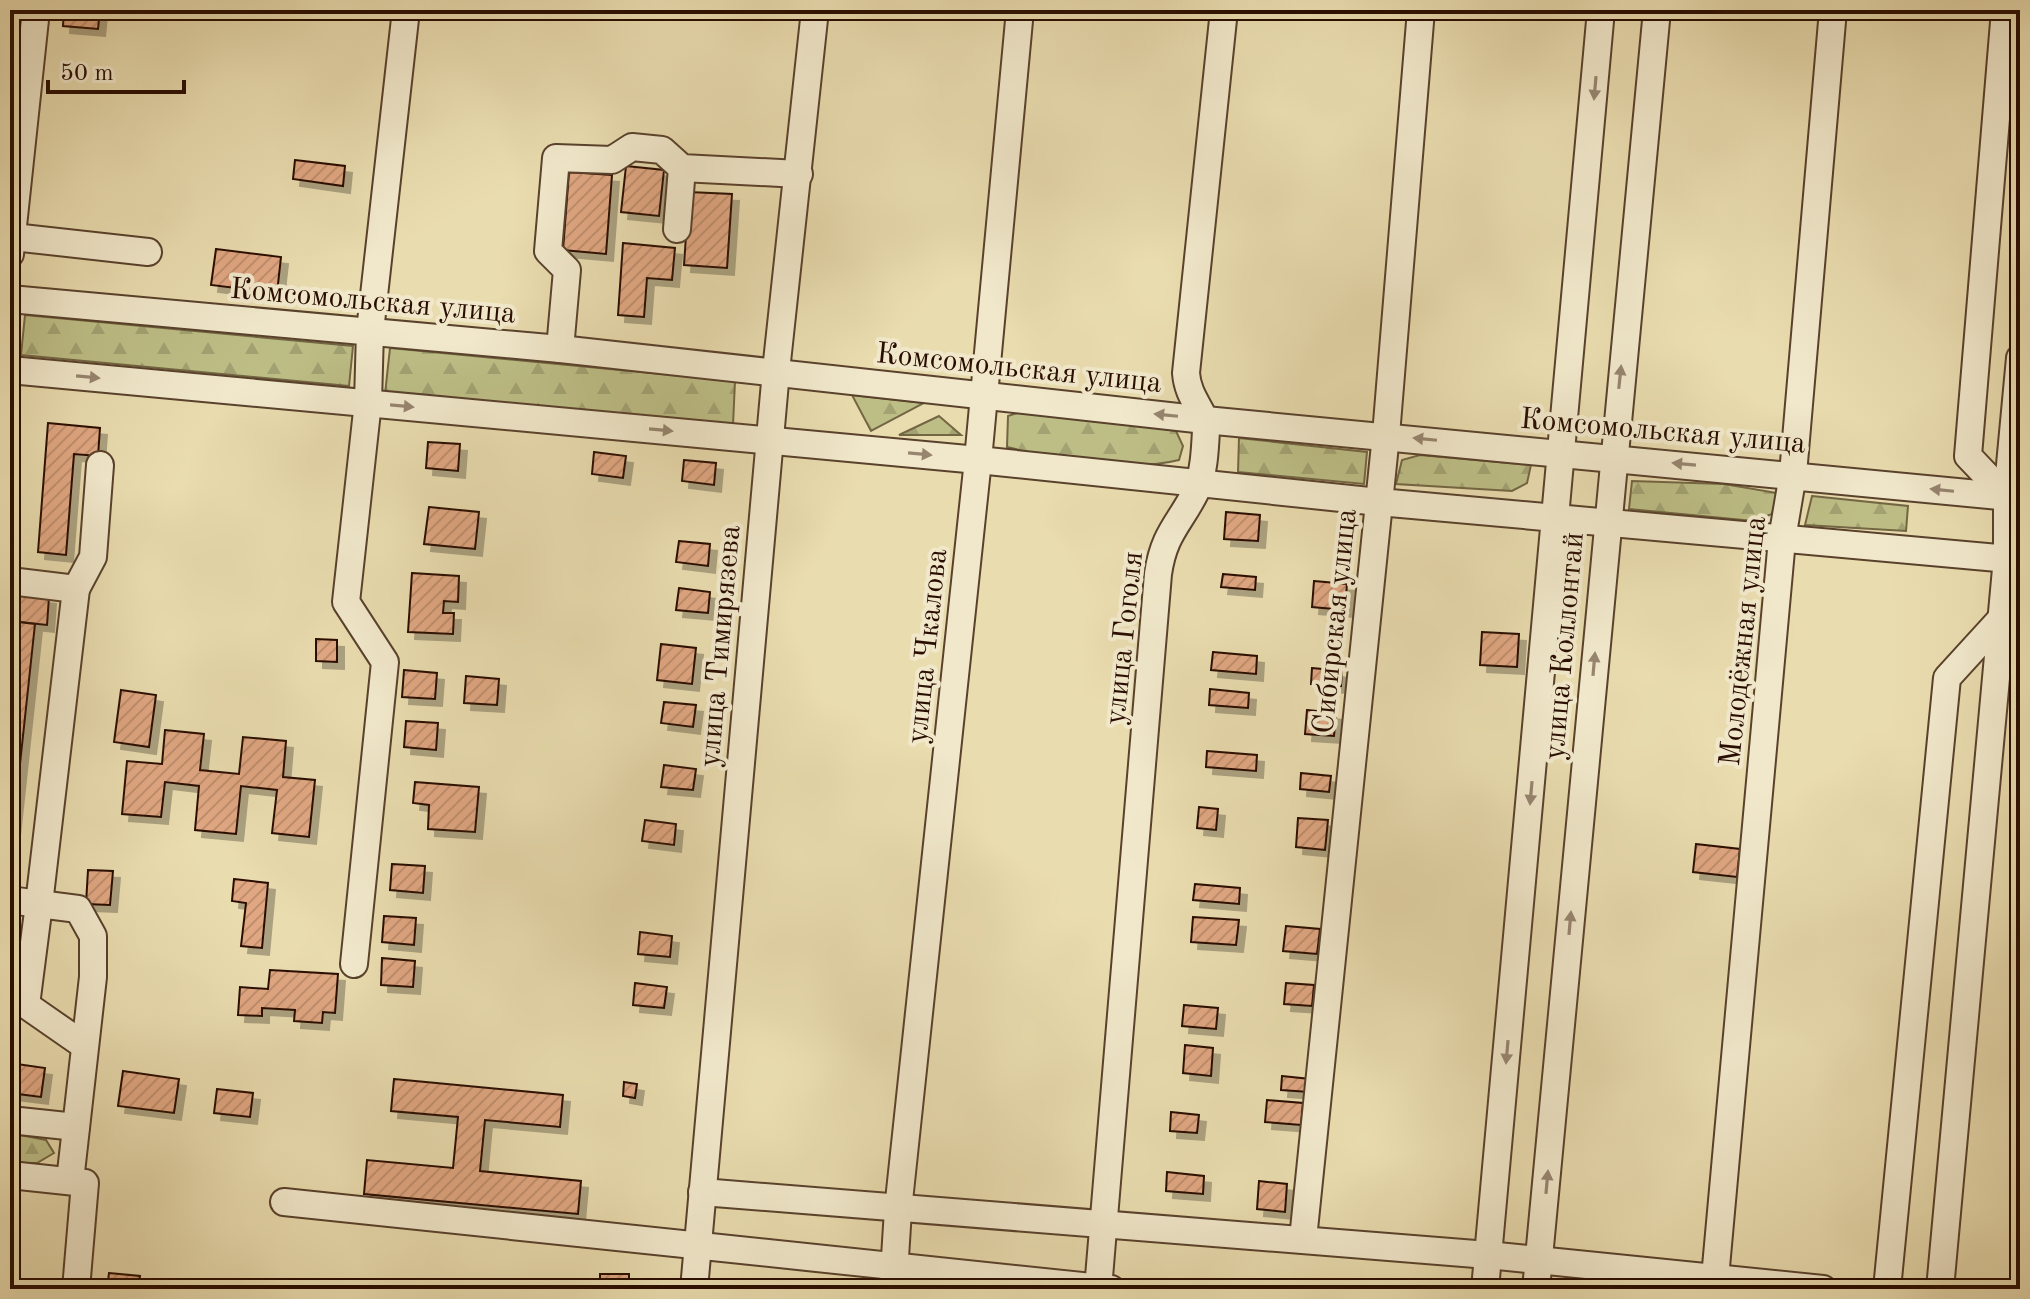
<svg xmlns="http://www.w3.org/2000/svg" width="2030" height="1299" viewBox="0 0 2030 1299" font-family="'Old Standard TT',serif">
<defs>
<pattern id="forest-firs" width="22" height="20" patternUnits="userSpaceOnUse" patternTransform="scale(2)"><rect width="22" height="20" fill="#bdbe86"/><path d="M5 1l3.5 6h-7zM16 11l3.5 6h-7z" fill="#a2a272"/></pattern>
<pattern id="building-hatch" width="6" height="6" patternUnits="userSpaceOnUse" patternTransform="scale(2)"><rect width="6" height="6" fill="#e0a782"/><path d="M-1 1l2-2M0 6l6-6M5 7l2-2" fill="none" stroke="#c08f6e"/></pattern>
<filter id="shadow"><feDropShadow dx="7" dy="7" stdDeviation="0" flood-color="#0004"/></filter>
</defs>
<rect width="100%" height="100%" fill="#e9dcaf"/>
<filter id="stains"><feTurbulence type="fractalNoise" baseFrequency=".0025" numOctaves="4"/><feColorMatrix values="0 0 0 0 .2 0 0 0 0 .09 0 0 0 0 .02 0 0 0 .5 -.17"/></filter>
<radialGradient id="worn" r=".72"><stop offset=".6" stop-color="#630" stop-opacity="0"/><stop offset="1" stop-color="#630" stop-opacity=".3"/></radialGradient>
<g fill="url(#forest-firs)" stroke="#736643" stroke-width="2">
<polygon points="25,315 353,346 349,386 21,355"/>
<polygon points="390,348 735,381 733,425 385,394"/>
<polygon points="852,395 924,403 871,431"/>
<path d="M1020,412l77,6 79,13 7,15 -4,14c-53,13 -119,0 -172,-13l1,-31z"/>
<polygon points="939,416 961,435 899,435"/>
<polygon points="1239,438 1367,452 1364,484 1238,472"/>
<polygon points="1420,455 1531,465 1527,483 1512,491 1396,484 1402,460"/>
<polygon points="1632,481 1724,484 1777,493 1772,514 1754,521 1629,509"/>
<polygon points="1812,496 1908,506 1906,531 1805,525"/>
<polygon points="10,1133 46,1140 54,1153 37,1163 10,1163"/>
</g>
<g fill="url(#building-hatch)" stroke="#290d00" stroke-width="2" filter="url(#shadow)">
<polygon points="64,10 100,10 98,29 63,26"/>
<polygon points="295,160 345,166 343,186 293,179"/>
<polygon points="626,166 664,170 659,216 621,212"/>
<polygon points="569,172 612,175 606,254 563,250"/>
<polygon points="689,192 732,194 727,268 684,265"/>
<polygon points="623,243 675,248 672,280 647,278 644,317 618,315"/>
<polygon points="216,249 281,257 277,293 211,285"/>
<polygon points="48,423 100,428 98,456 74,454 66,555 38,552"/>
<polygon points="428,442 460,444 458,471 426,468"/>
<polygon points="594,452 626,456 623,478 592,474"/>
<polygon points="684,460 716,463 714,485 682,481"/>
<polygon points="429,507 479,512 475,549 424,544"/>
<polygon points="1226,512 1260,515 1258,541 1224,539"/>
<polygon points="679,541 710,544 708,566 676,562"/>
<polygon points="412,573 459,576 458,602 444,601 443,613 454,613 453,634 408,632"/>
<polygon points="1223,574 1256,577 1255,590 1221,587"/>
<polygon points="1314,581 1347,584 1345,610 1312,607"/>
<polygon points="679,588 710,592 708,613 676,610"/>
<polygon points="10,593 49,597 47,625 10,621"/>
<polygon points="10,621 35,624 10,857"/>
<polygon points="1482,632 1519,634 1517,667 1480,665"/>
<polygon points="316,639 337,640 337,662 316,661"/>
<polygon points="661,644 696,648 692,684 657,680"/>
<polygon points="1213,652 1257,656 1256,674 1211,670"/>
<polygon points="1312,668 1342,671 1341,686 1311,684"/>
<polygon points="404,670 437,673 435,699 402,697"/>
<polygon points="466,676 499,679 497,705 464,703"/>
<polygon points="1210,689 1249,693 1248,708 1209,705"/>
<polygon points="121,690 156,695 149,747 114,742"/>
<polygon points="664,702 696,705 693,727 661,723"/>
<polygon points="1307,710 1336,713 1334,736 1305,734"/>
<polygon points="406,721 438,723 436,750 404,747"/>
<polygon points="165,730 204,734 200,770 239,774 243,737 286,741 283,777 315,780 309,837 272,833 277,790 241,786 236,834 195,830 199,786 165,782 161,817 122,814 127,761 162,764"/>
<polygon points="1207,751 1257,755 1256,771 1206,767"/>
<polygon points="664,765 696,769 693,790 661,787"/>
<polygon points="1301,773 1331,776 1329,792 1300,789"/>
<polygon points="415,782 479,787 475,832 428,829 429,805 413,803"/>
<polygon points="1199,807 1218,809 1216,830 1197,828"/>
<polygon points="1298,818 1328,820 1325,850 1296,847"/>
<polygon points="645,820 676,824 674,845 642,841"/>
<polygon points="1696,844 1740,849 1737,877 1693,872"/>
<polygon points="392,864 425,866 423,893 390,890"/>
<polygon points="88,870 113,871 110,905 86,904"/>
<polygon points="234,879 268,883 262,948 241,946 246,903 232,901"/>
<polygon points="1195,884 1240,888 1239,904 1193,900"/>
<polygon points="384,916 416,918 414,945 382,942"/>
<polygon points="1193,917 1239,920 1236,945 1191,942"/>
<polygon points="1286,926 1320,929 1317,954 1283,951"/>
<polygon points="640,932 672,936 670,957 638,954"/>
<polygon points="382,958 415,961 413,987 381,985"/>
<polygon points="270,970 338,974 335,1013 323,1012 322,1023 294,1021 295,1010 262,1008 262,1016 238,1015 240,987 268,989"/>
<polygon points="635,983 667,987 664,1008 633,1005"/>
<polygon points="1286,983 1314,985 1312,1006 1284,1004"/>
<polygon points="1184,1005 1218,1008 1216,1029 1182,1026"/>
<polygon points="1185,1045 1213,1048 1211,1076 1183,1073"/>
<polygon points="10,1063 45,1068 41,1097 10,1093"/>
<polygon points="123,1071 179,1079 174,1113 118,1106"/>
<polygon points="1282,1076 1310,1079 1309,1092 1281,1090"/>
<polygon points="394,1079 563,1095 560,1127 485,1120 480,1171 581,1181 578,1214 364,1194 367,1160 453,1168 458,1117 391,1111"/>
<polygon points="624,1082 637,1084 635,1098 623,1096"/>
<polygon points="217,1089 253,1093 250,1117 214,1113"/>
<polygon points="1267,1100 1303,1103 1301,1125 1265,1122"/>
<polygon points="1171,1112 1199,1115 1197,1133 1170,1131"/>
<polygon points="1167,1172 1204,1176 1203,1194 1166,1191"/>
<polygon points="1259,1181 1287,1184 1285,1212 1257,1209"/>
<polygon points="109,1273 140,1276 138,1289 107,1289"/>
<rect x="600" y="1274" width="29" height="15"/>
</g>
<g fill="none" stroke-linecap="round" stroke-linejoin="round">
<defs>
<g id="minor">
<polyline points="2005,10 1968,456 2007,497"/>
<polyline points="677,229 682,168"/>
<polyline points="13,237 148,252"/>
<polyline points="10,254 36,10"/>
<polyline points="10,299 560,349 1205,420 2020,498"/>
<polyline points="560,349 567,270 548,251 556,158 612,160 632,147 662,150 682,168 799,174"/>
<polyline points="10,370 978,460 1379,502 2020,560"/>
<polyline points="10,581 76,589 39,904 10,900"/>
<polyline points="76,589 93,557 100,465"/>
<polyline points="354,964 385,662 346,602 368,402 370,331 406,10"/>
<polyline points="10,1120 76,1127"/>
<polyline points="10,1175 85,1183 76,1289"/>
<polyline points="70,1181 93,977 93,936 78,909 39,904 26,1005 85,1046"/>
<polyline points="702,1192 1488,1255 1823,1289"/>
<polyline points="284,1202 1111,1289"/>
<polyline points="1303,1239 1386,435 1421,10"/>
<polyline points="1715,1278 1782,539 1793,474 1833,10"/>
<polyline points="694,1289 776,371 815,10"/>
<polyline points="893,1289 898,1210 978,460 1020,10"/>
<path d="M1098,1289l60,-715c6,-41 21,-49 38,-83 8,-18 9,-41 10,-61 0,-19 -18,-30 -20,-57l38,-363"/>
<polyline points="1485,1289 1601,10"/>
<polyline points="1536,1289 1657,10"/>
<polyline points="1887,1289 1947,678 2000,620"/>
<polyline points="1940,1289 2007,558 2007,497 2020,358"/>
</g>
</defs>
<use href="#minor" stroke="#59412c" stroke-width="30"/>
<use href="#minor" stroke="#f1e8cb" stroke-width="26"/>
</g>
<defs><path id="oneway-solid" d="M-6-.8H1V-3.2L6.5 0L1 3.2V.8H-6Z" transform="scale(2)"/></defs>
<g fill="#978570">
<use href="#oneway-solid" transform="translate(1595 88) rotate(95)"/>
<use href="#oneway-solid" transform="translate(88 377) rotate(5)"/>
<use href="#oneway-solid" transform="translate(1620 377) rotate(-84)"/>
<use href="#oneway-solid" transform="translate(402 406) rotate(5)"/>
<use href="#oneway-solid" transform="translate(1166 415) rotate(-174)"/>
<use href="#oneway-solid" transform="translate(661 430) rotate(5)"/>
<use href="#oneway-solid" transform="translate(1425 439) rotate(-174)"/>
<use href="#oneway-solid" transform="translate(920 454) rotate(5)"/>
<use href="#oneway-solid" transform="translate(1684 464) rotate(-175)"/>
<use href="#oneway-solid" transform="translate(1942 490) rotate(-174)"/>
<use href="#oneway-solid" transform="translate(1594 664) rotate(-85)"/>
<use href="#oneway-solid" transform="translate(1531 793) rotate(95)"/>
<use href="#oneway-solid" transform="translate(1570 923) rotate(-85)"/>
<use href="#oneway-solid" transform="translate(1507 1052) rotate(95)"/>
<use href="#oneway-solid" transform="translate(1547 1182) rotate(-85)"/>
</g>
<g text-anchor="middle" stroke-width="8" stroke-linejoin="round" paint-order="stroke">
<g font-size="30" fill="#290d00" stroke="#f1e8cb">
<text transform="translate(373 300) rotate(5)" y="10">Комсомольская улица</text>
<text transform="translate(1019 367) rotate(6)" y="10">Комсомольская улица</text>
<text transform="translate(1663 430) rotate(5)" y="10">Комсомольская улица</text>
<text transform="translate(1334 621) rotate(-84)" y="10">Сибирская улица</text>
<text transform="translate(1123 638) rotate(-84)" y="10">улица Гоголя</text>
<text transform="translate(1742 641) rotate(-84)" y="10">Молодёжная улица</text>
<text transform="translate(719 646) rotate(-85)" y="10">улица Тимирязева</text>
<text transform="translate(926 646) rotate(-84)" y="10">улица Чкалова</text>
<text transform="translate(1563 646) rotate(-85)" y="10">улица Коллонтай</text>
</g>
</g>
<rect width="2030" height="1299" fill="none" stroke="#e9dcaf" stroke-width="40"/>
<rect x="12" y="12" width="2006" height="1275" fill="none" stroke="#290d00" stroke-width="4"/>
<rect x="20" y="20" width="1990" height="1259" fill="none" stroke="#290d00" stroke-width="2"/>
<path d="M48 80v12h136v-12" fill="none" stroke="#290d00" stroke-width="4"/>
<text x="60" y="80" font-size="24" fill="#290d00" stroke="#f1e8cb" stroke-width="6" paint-order="stroke">50 m</text>
<rect width="100%" height="100%" filter="url(#stains)"/>
<rect width="100%" height="100%" fill="url(#worn)"/>
</svg>
